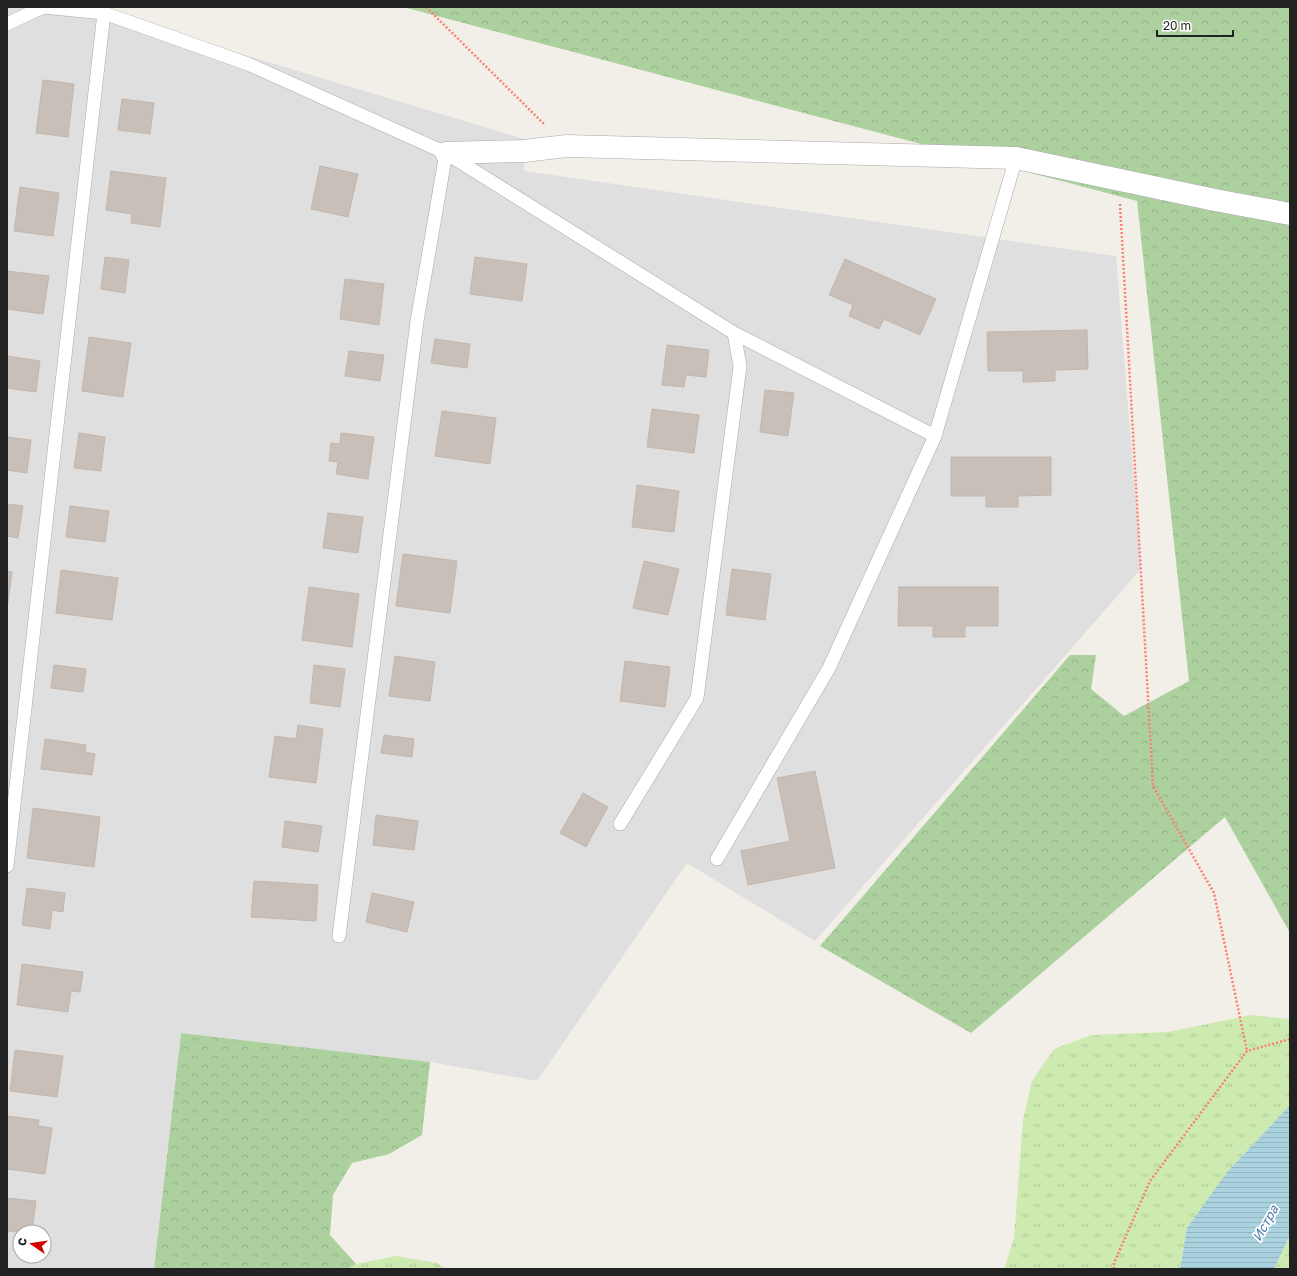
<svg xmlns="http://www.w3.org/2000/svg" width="1297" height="1276" viewBox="0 0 1297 1276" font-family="'Golos Text',sans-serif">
<defs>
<pattern id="grass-tufts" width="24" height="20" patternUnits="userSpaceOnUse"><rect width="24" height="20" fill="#cdebb0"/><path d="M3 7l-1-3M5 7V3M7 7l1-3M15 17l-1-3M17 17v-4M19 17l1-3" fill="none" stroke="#b0c997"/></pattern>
<pattern id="forest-crowns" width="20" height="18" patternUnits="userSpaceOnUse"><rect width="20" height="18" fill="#add19e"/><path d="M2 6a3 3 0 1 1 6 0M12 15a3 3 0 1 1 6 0" fill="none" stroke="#95b388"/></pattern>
<pattern id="water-rules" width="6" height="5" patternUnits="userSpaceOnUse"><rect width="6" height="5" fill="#aad3df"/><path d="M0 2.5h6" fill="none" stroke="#92b5bf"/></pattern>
</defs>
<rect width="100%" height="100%" fill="#f2efe9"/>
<path fill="#e0dfdf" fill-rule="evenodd" d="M7,7h78l439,132v32l592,85 25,313 -326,372 -128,-78 -150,218 -107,-19 -249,-29 -27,236h-147zM20,1232h24v24h-24z"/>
<g fill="url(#grass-tufts)">
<polygon points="1251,1015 1290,1019 1290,1105 1227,1172 1187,1228 1180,1269 1004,1269 1014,1238 1023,1120 1032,1081 1054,1049 1091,1035 1168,1032"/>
<polygon points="1290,1235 1290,1269 1274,1269"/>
<polygon points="396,1256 437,1263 446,1269 347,1269 356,1264"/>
</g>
<g fill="url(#forest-crowns)">
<polygon points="403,7 1290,7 1290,933 1225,817 971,1033 820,946 1070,655 1096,655 1091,689 1124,716 1189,681 1137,201"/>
<polygon points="181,1033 430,1062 422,1135 389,1154 352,1163 333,1195 330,1235 356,1264 347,1269 154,1269"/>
</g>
<polygon fill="url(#water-rules)" points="1290,1105 1290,1235 1274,1269 1180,1269 1187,1228 1227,1172"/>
<g fill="#c7bfb8" stroke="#c4b6ab">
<polygon points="43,80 74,84 68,137 36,133"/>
<polygon points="122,99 154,103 150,134 118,130"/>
<polygon points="320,166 358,174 348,217 311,209"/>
<polygon points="111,171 166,178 160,227 131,223 132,214 106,210"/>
<polygon points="20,187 59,193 53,236 14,231"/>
<polygon points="105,257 129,260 125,293 101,289"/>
<polygon points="475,257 527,264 522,301 470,294"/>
<polygon points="845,259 936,299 920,335 884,319 879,329 849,316 853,305 829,295"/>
<polygon points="7,271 49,276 43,314 7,309"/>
<polygon points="345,279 384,284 379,325 340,319"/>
<polygon points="1087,330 1088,369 1055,370 1055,381 1023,382 1023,371 988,371 987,332"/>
<polygon points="89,337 131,343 123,397 82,391"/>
<polygon points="435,339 470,344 467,368 431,363"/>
<polygon points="667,345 709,350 706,377 686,375 684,387 662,385"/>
<polygon points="349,351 384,355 380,381 345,376"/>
<polygon points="7,356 40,361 36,392 7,388"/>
<polygon points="765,390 794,393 788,436 760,432"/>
<polygon points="652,409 699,415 694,453 647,447"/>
<polygon points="442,411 496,418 490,464 435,456"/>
<polygon points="79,433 105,437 101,471 74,468"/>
<polygon points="341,433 374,437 368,479 336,474 338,462 329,461 331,443 340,444"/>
<polygon points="7,437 31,440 27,473 7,470"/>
<polygon points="951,457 1051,457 1051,495 1018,496 1018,507 986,507 986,496 951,496"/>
<polygon points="637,485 679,491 674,532 632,527"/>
<polygon points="7,504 23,506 18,538 7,536"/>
<polygon points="70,506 109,511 105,542 66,537"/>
<polygon points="328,513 363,517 358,553 323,548"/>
<polygon points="403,554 457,561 450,613 396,606"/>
<polygon points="644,561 679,569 668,615 633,608"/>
<polygon points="732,569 771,574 765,620 726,615"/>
<polygon points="61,570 118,578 112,620 56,613"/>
<polygon points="7,571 12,572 7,609"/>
<polygon points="309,587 359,594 352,647 302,640"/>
<polygon points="899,587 998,587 998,626 965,626 965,637 933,637 933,626 898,626"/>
<polygon points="395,656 435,662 430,701 389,696"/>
<polygon points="625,661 670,667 665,707 620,701"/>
<polygon points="54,665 86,669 83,692 51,688"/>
<polygon points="314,665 345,669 340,707 310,703"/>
<polygon points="298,725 323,729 316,783 269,777 275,736 296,739"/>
<polygon points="384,735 414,739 412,757 381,753"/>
<polygon points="45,739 86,745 85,752 95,754 92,775 41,769"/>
<polygon points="815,771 835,868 748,885 741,851 790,841 777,778"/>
<polygon points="583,793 608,807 586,847 560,833"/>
<polygon points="33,808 100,817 94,867 27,858"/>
<polygon points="376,815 418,821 414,850 373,845"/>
<polygon points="285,821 322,826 318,852 282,847"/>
<polygon points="254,881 318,885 316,921 251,917"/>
<polygon points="27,888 65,893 63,912 52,910 50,929 22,925"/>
<polygon points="372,893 414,902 407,932 366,922"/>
<polygon points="22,964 83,972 80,992 71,991 68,1012 17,1005"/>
<polygon points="15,1050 63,1056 57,1097 10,1091"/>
<polygon points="7,1116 39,1120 38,1126 52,1128 45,1174 7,1169"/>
<polygon points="7,1198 36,1201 32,1232 7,1231"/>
</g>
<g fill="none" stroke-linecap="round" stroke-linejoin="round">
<defs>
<g id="lane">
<polyline points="7,24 43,7 104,13 248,64 446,153 417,321 339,936"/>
<polyline points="449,155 734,333 935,436"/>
<polyline points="620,824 697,698 740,366 734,333"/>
<polyline points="717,859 829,668 935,436 1016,158"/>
<polyline points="7,866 104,13"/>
</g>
<polyline id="street" points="446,153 524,151 567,146 1016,158 1215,200 1290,214"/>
</defs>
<use href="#lane" stroke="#a9a9a9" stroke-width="14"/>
<use href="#street" stroke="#a9a9a9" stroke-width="23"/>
<g stroke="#fa8072" stroke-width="2.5" stroke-dasharray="2 2" stroke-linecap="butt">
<polyline points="426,7 545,125"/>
<polyline points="1120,204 1153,786 1214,893 1247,1051"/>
<polyline points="1114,1269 1114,1263 1150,1181 1247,1051 1290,1039"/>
</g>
<use href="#lane" stroke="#fff" stroke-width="13"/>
<use href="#street" stroke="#fff" stroke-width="22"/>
</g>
<g text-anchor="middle" stroke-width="3.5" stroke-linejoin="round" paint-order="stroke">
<g font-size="13" font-style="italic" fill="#4a7aab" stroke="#fff">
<text transform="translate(1265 1223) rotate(-61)" y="5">Истра</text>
</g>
</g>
<rect width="1297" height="1276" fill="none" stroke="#222222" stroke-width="16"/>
<g transform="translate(32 1244) rotate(283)"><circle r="19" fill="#ffffff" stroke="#a7a7a7"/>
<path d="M0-3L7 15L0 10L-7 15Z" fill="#d40000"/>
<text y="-6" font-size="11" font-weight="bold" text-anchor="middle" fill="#222222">С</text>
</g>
<path d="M1157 30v6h76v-6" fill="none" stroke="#222222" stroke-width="2"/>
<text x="1163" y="30" font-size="12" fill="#222222" stroke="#ffffff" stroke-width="3" paint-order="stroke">20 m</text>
</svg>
